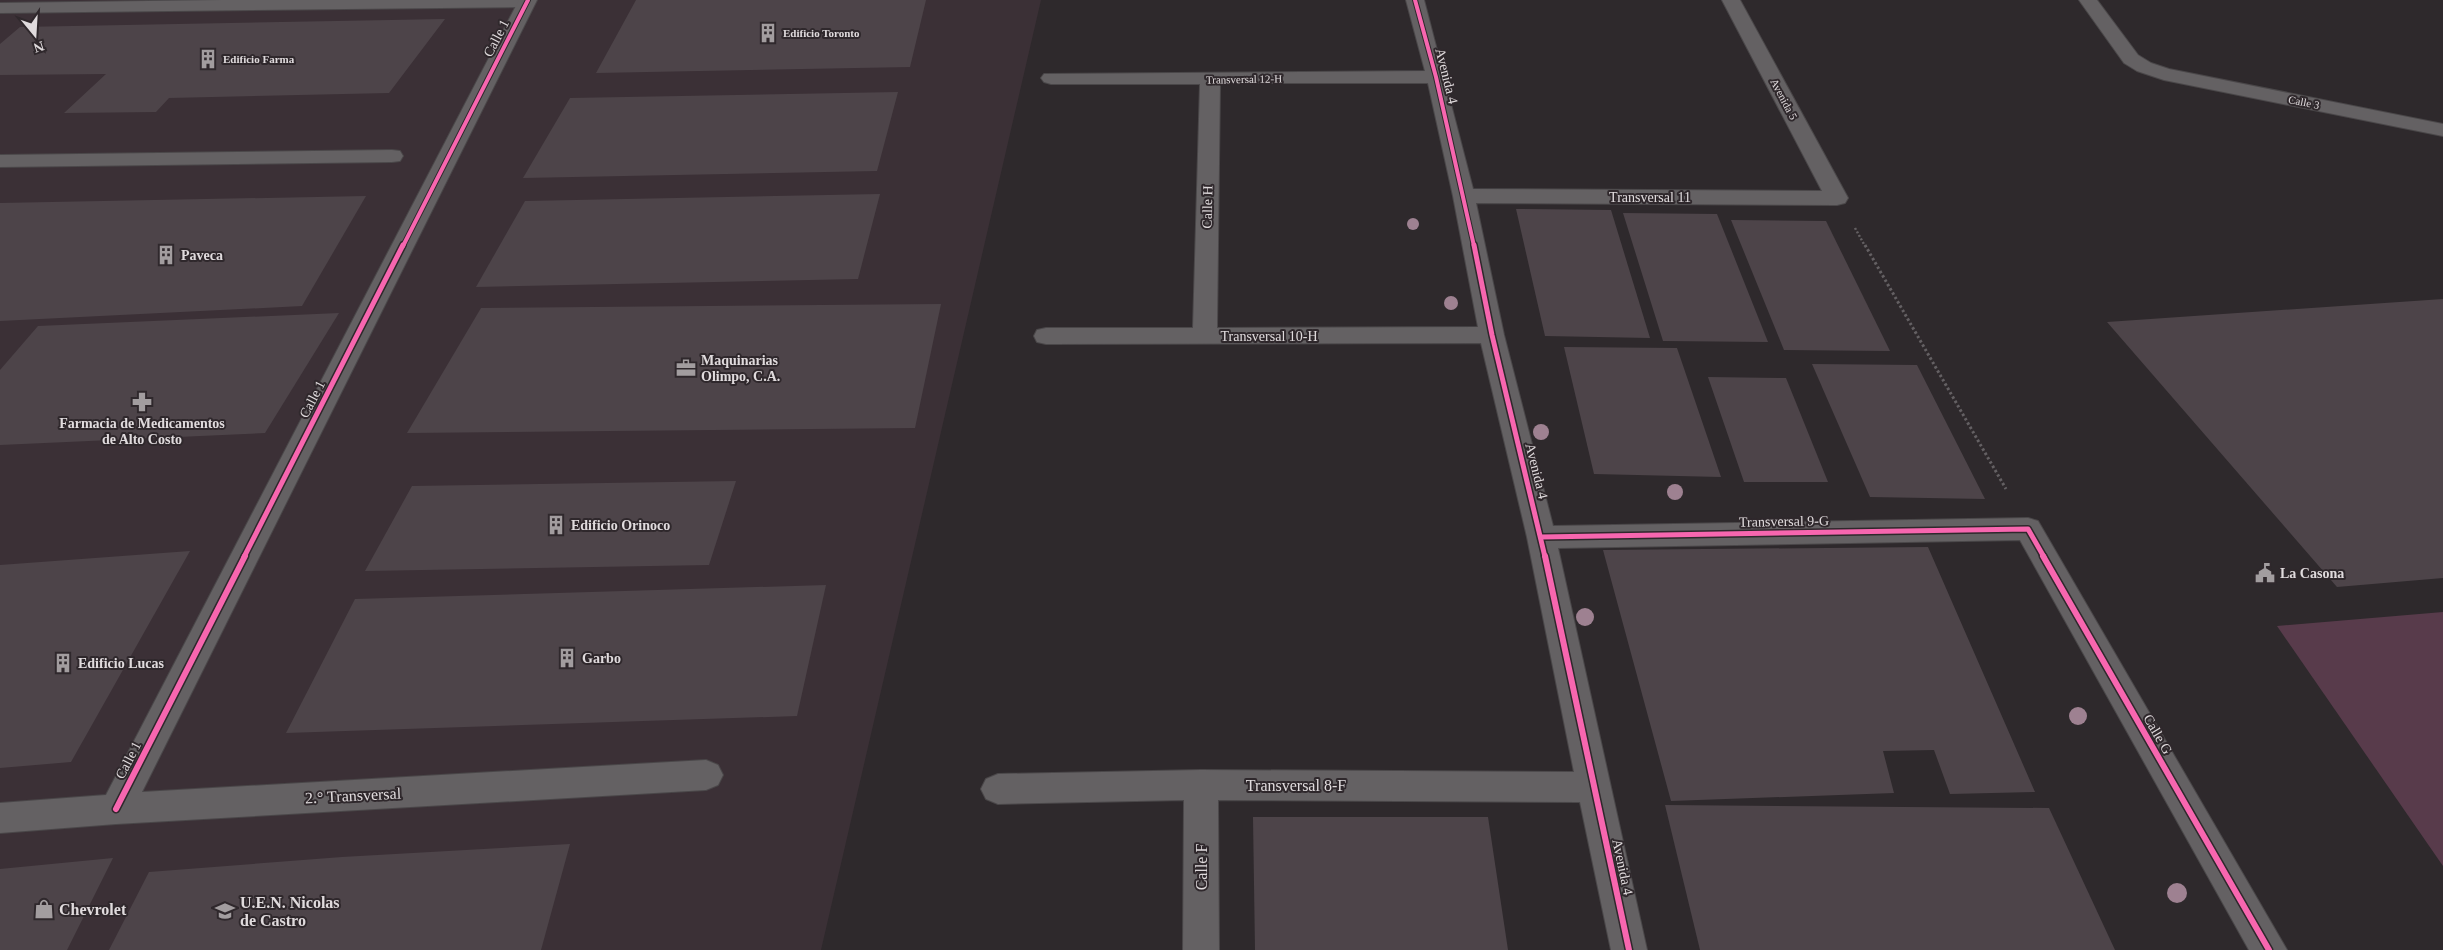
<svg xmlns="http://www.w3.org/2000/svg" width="2443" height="950" viewBox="0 0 2443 950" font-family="Georgia,serif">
<rect width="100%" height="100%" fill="#2e292c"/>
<polygon fill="#3b3036" points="0,0 1041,0 821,950 0,950"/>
<polygon fill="#583b4b" points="2443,612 2443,866 2277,626"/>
<g fill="#4d4449">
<polygon points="636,0 926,0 910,67 596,73"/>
<polygon points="445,19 389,93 169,98 156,112 64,113 106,74 0,75 0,44 20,27"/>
<polygon points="898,92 877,171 523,178 570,98"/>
<polygon points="880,194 858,279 476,287 525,201"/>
<polygon points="366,196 302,306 0,321 0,203"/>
<polygon points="1516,209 1611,210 1650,338 1545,336"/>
<polygon points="1623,213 1717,214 1768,342 1663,341"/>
<polygon points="1731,220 1826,221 1890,351 1784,350"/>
<polygon points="2443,299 2443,578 2337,587 2107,322"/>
<polygon points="941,304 915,428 407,433 481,308"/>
<polygon points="339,313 265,433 0,445 0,370 38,326"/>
<polygon points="1564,347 1677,348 1721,477 1594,474"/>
<polygon points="1812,364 1917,365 1985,499 1870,497"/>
<polygon points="1708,377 1786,378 1828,482 1744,482"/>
<polygon points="736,481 709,565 365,571 412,486"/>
<polygon points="1928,547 2035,792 1950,794 1934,750 1883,751 1894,793 1671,801 1603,550"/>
<polygon points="190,551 71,762 0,768 0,565"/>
<polygon points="826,585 797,716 286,733 355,599"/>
<polygon points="1665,805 2049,808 2115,950 1700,950"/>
<polygon points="1253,817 1488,817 1508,950 1255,950"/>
<polygon points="570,844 541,950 109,950 149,872 342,857"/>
<polygon points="113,858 67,950 0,950 0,869"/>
</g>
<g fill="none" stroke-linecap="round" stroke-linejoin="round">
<defs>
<g id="service">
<polygon points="221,0 534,0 535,2 532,6 526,7 0,13 0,3"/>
<polygon points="392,150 400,151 403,156 400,161 392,162 0,167 0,155"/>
</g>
<g id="minor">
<polygon points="519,0 537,0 142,792 706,760 718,765 723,775 718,785 706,790 116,824 0,833 0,803 106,795"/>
<path d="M1406,0h18l49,189 349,2 -100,-191h18l108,198 -3,5 -8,2 -361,-2 28,132 49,191 475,-8 10,3 249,429h-38l-229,-410 -462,8 89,402h-36l-31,-148 -362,-2 1,150h-36l1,-150 -186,4 -12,-5 -5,-10 5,-10 12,-5 203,-4 373,2 -47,-235 -46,-194 -435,1 -9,-2 -3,-6 3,-6 9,-2h147l7,-244h-149l-7,-2 -3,-4 3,-4 381,-3zM1220,83h208l25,113 25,131 -261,1z"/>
<polygon points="2079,0 2097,0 2138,55 2151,63 2169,69 2443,124 2443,136 2164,80 2137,71 2124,63"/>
</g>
</defs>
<use href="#service" stroke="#4a4749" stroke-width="2"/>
<use href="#minor" stroke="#4a4749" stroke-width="2"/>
<polyline stroke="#646063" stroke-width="2.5" stroke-dasharray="2 2" stroke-linecap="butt" points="1855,228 1865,246"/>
<polyline stroke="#646063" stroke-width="3" stroke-dasharray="2.5 2.5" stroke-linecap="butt" points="1865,245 2006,489"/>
<use href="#service" fill="#646163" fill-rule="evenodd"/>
<use href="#minor" fill="#646163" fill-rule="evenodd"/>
<defs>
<g id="cycleway-far2">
<polyline points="1415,0 1436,77 1474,246"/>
<polyline points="403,246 528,0"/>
</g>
<g id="cycleway-far1">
<polyline points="1474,245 1492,335 1545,557"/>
<polyline points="1541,537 2028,529 2044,557"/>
<polyline points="244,557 403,245"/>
</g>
<g id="cycleway">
<polyline points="1545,556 1629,950"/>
<polyline points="2043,556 2269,950"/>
<polyline points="116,809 245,556"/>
</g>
</defs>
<use href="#cycleway-far2" stroke="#2f282c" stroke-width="6"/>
<use href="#cycleway-far1" stroke="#2f282c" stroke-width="8"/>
<use href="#cycleway" stroke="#2f282c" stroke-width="9"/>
<use href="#cycleway-far2" stroke="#f766af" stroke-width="4"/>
<use href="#cycleway-far1" stroke="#f766af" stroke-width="5"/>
<use href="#cycleway" stroke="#f766af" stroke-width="6"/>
</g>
<g fill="#9e8191">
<circle cx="1413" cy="224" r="6"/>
<circle cx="1451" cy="303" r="7"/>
<circle cx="1541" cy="432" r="8"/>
<circle cx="1675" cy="492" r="8"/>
<circle cx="1585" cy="617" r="9"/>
<circle cx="2078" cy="716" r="9"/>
<circle cx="2177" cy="893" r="10"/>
</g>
<defs>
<symbol id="building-bare" viewBox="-9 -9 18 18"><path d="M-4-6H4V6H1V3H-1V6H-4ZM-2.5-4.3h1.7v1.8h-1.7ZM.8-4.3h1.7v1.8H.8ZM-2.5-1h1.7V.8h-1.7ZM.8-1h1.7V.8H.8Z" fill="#a29d9f" stroke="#2f282c" stroke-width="2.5" paint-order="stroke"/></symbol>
<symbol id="office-bare" viewBox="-9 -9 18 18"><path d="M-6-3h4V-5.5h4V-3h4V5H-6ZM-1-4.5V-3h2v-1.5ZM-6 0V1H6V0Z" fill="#a29d9f" stroke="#2f282c" stroke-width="2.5" paint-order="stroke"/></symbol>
<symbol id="pharmacy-bare" viewBox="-9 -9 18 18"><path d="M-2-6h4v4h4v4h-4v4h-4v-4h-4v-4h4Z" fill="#a29d9f" stroke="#2f282c" stroke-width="2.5" paint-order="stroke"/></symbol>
<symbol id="civic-bare" viewBox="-9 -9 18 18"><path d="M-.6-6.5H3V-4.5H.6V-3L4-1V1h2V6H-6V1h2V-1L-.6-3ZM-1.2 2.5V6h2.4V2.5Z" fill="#a29d9f" stroke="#2f282c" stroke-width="2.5" paint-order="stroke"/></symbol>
<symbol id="shop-bare" viewBox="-9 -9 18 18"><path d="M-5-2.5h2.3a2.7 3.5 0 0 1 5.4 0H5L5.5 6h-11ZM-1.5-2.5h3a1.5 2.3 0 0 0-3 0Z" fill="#a29d9f" stroke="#2f282c" stroke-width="2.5" paint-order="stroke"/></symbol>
<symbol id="school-bare" viewBox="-9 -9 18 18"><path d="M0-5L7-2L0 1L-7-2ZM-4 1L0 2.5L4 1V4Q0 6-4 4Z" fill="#a29d9f" stroke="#2f282c" stroke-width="2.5" paint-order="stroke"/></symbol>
</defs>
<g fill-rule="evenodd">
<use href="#building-bare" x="754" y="19" width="28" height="28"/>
<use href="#building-bare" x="194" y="45" width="28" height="28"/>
<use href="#building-bare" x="152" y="241" width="28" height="28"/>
<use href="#office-bare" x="672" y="354" width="28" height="28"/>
<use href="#pharmacy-bare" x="128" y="388" width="28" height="28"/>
<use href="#building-bare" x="542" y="511" width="28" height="28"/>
<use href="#civic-bare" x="2251" y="559" width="28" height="28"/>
<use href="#building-bare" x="553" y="644" width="28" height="28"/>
<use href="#building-bare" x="49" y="649" width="28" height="28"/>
<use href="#shop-bare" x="30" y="895" width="28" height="28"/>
<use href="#school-bare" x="211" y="897" width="28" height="28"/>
</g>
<g text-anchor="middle" stroke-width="4" stroke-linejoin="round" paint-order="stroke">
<g font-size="11" font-weight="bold" fill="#e0dbdd" stroke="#2f282c" text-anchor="start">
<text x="783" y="37">Edificio Toronto</text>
<text x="223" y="63">Edificio Farma</text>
</g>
<g font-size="11" fill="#e0dbdd" stroke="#2f282c">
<text transform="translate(1244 79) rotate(-1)" y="4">Transversal 12-H</text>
<text transform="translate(1784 99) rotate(62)" y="4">Avenida 5</text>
<text transform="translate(2304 102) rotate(11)" y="4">Calle 3</text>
</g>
<g font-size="14" fill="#e0dbdd" stroke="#2f282c">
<text transform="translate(496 38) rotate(-63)" y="5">Calle 1</text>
<text transform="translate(1447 76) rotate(76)" y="5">Avenida 4</text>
<text x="1650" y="202">Transversal 11</text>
<text transform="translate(1207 207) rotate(-89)" y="5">Calle H</text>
<text x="1269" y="341">Transversal 10-H</text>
<text transform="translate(312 399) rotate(-63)" y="5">Calle 1</text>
<text transform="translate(1537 471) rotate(76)" y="5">Avenida 4</text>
<text transform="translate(1784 521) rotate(-1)" y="5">Transversal 9-G</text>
<text transform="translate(2158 734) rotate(60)" y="5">Calle G</text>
<text transform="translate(128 760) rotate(-63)" y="5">Calle 1</text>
<text transform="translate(1623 867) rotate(78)" y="5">Avenida 4</text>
</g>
<g font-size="14" font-weight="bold" fill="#e0dbdd" stroke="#2f282c" text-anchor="start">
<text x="181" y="260">Paveca</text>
<text x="701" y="365">Maquinarias<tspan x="701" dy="16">Olimpo, C.A.</tspan></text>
<text x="142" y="428" text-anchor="middle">Farmacia de Medicamentos<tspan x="142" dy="16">de Alto Costo</tspan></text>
<text x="571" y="530">Edificio Orinoco</text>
<text x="2280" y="578">La Casona</text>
<text x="582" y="663">Garbo</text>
<text x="78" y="668">Edificio Lucas</text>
</g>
<g font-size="16" fill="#e0dbdd" stroke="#2f282c">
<text x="1296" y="791">Transversal 8-F</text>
<text transform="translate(353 795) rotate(-3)" y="6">2.° Transversal</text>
<text transform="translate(1201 867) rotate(-90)" y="6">Calle F</text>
</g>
<g font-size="16" font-weight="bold" fill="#e0dbdd" stroke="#2f282c" text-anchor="start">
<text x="240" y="908">U.E.N. Nicolas<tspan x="240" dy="18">de Castro</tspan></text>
<text x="59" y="915">Chevrolet</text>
</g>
</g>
<g transform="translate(35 35) rotate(162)" stroke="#2f282c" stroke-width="4" paint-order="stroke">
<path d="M0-4L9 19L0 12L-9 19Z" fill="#e0dbdd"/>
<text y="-8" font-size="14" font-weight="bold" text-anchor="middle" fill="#e0dbdd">N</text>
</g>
</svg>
